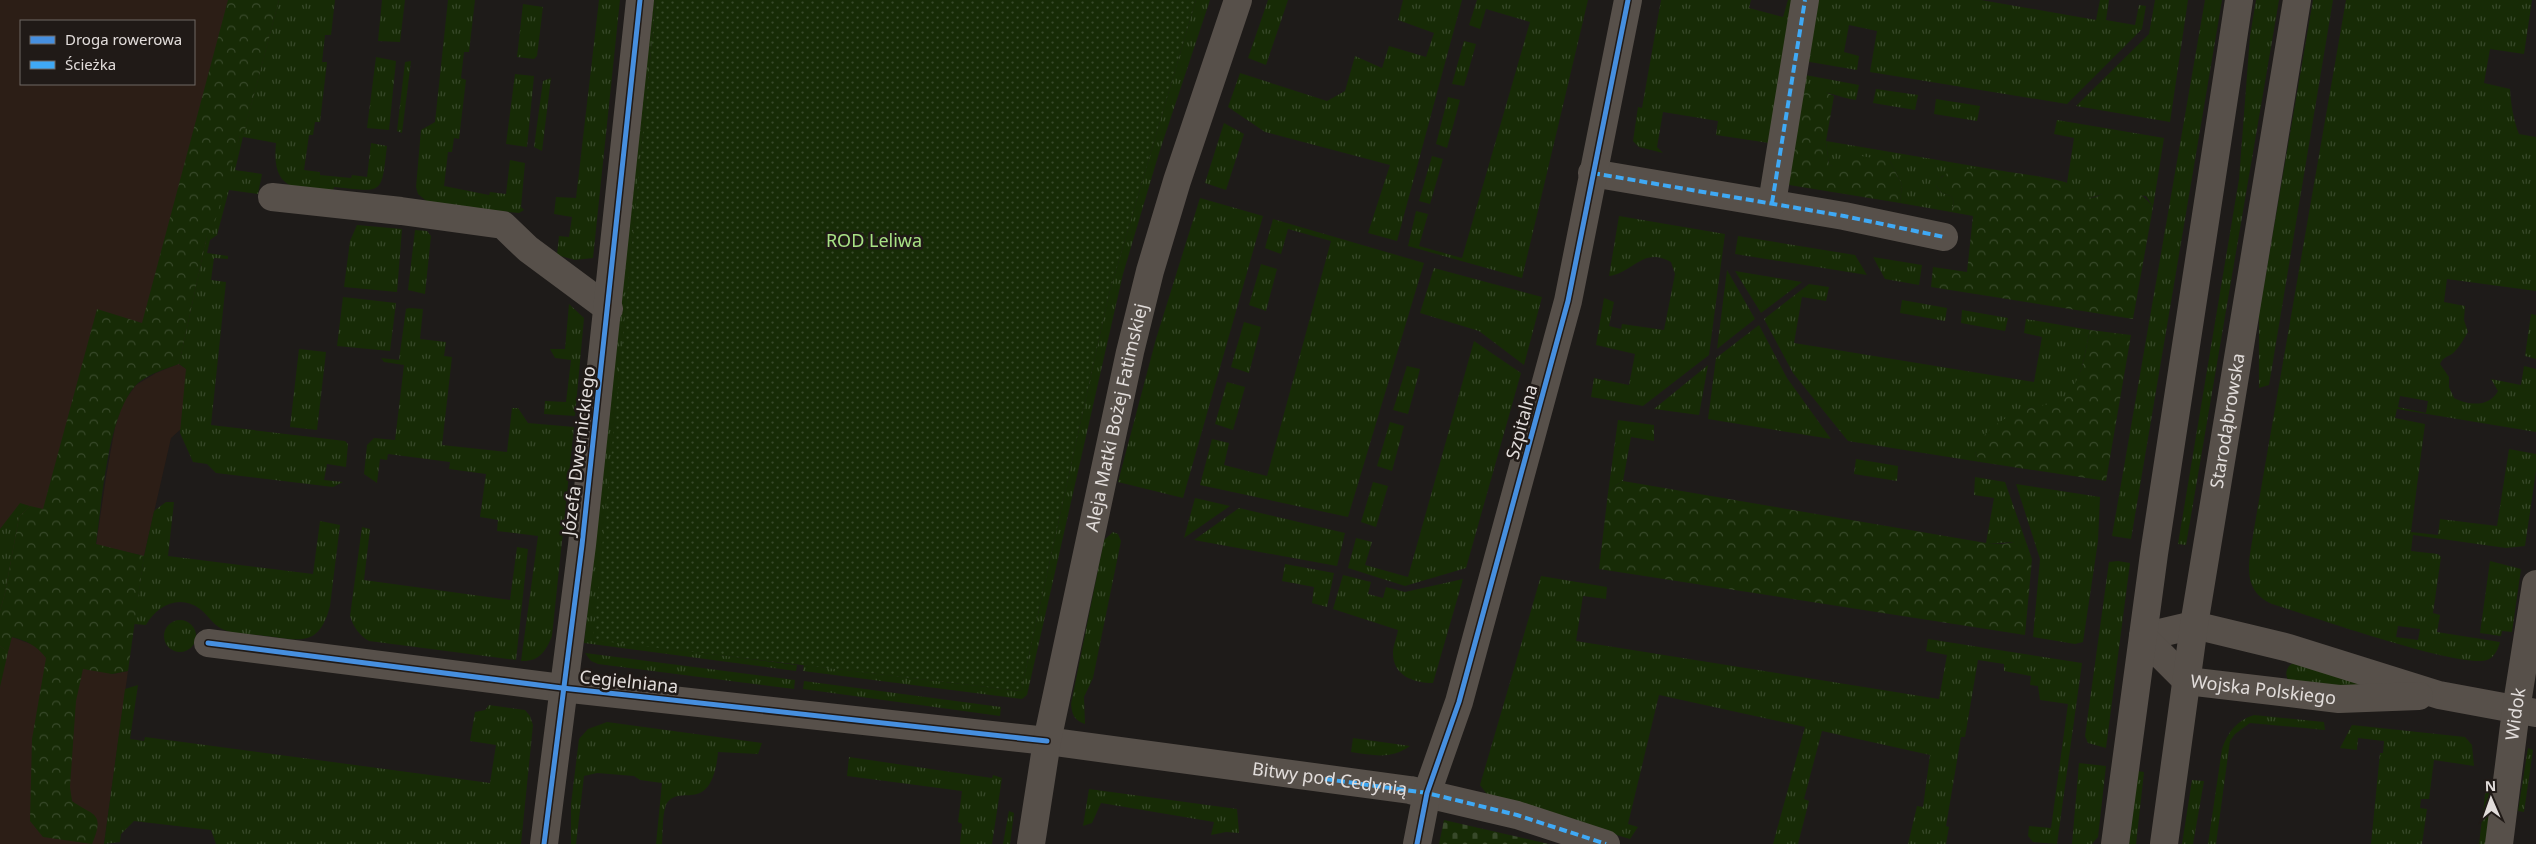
<svg xmlns="http://www.w3.org/2000/svg" width="2536" height="844" viewBox="0 0 2536 844" font-family="'Noto Sans',sans-serif">
<defs>
<pattern id="grass-tufts" width="24" height="20" patternUnits="userSpaceOnUse" patternTransform="scale(1.25)"><rect width="24" height="20" fill="#172b06"/><path d="M3 7l-1-3M5 7V3M7 7l1-3M15 17l-1-3M17 17v-4M19 17l1-3" fill="none" stroke="#38492a"/></pattern>
<pattern id="forest-crowns" width="20" height="18" patternUnits="userSpaceOnUse" patternTransform="scale(1.25)"><rect width="20" height="18" fill="#172b06"/><path d="M2 6a3 3 0 1 1 6 0M12 15a3 3 0 1 1 6 0" fill="none" stroke="#38492a"/></pattern>
<pattern id="cemetery-stones" width="16" height="16" patternUnits="userSpaceOnUse" patternTransform="scale(1.25)"><rect width="16" height="16" fill="#172b06"/><path d="M2 7V4a2 2 0 0 1 4 0v3zM10 15v-3a2 2 0 0 1 4 0v3z" fill="#38492a"/></pattern>
<pattern id="garden-dots" width="8" height="8" patternUnits="userSpaceOnUse" patternTransform="scale(1.25)"><rect width="8" height="8" fill="#172b06"/><path d="M2 2h.1M6 6h.1" fill="none" stroke="#38492a" stroke-width="1.8" stroke-linecap="round"/></pattern>
</defs>
<rect width="100%" height="100%" fill="#1e1b19"/>
<path fill="#2c1e16" fill-rule="evenodd" d="M0,0h279l-36,137 -3,-1 -28,96 -5,4 -28,128 8,5 -6,60 -10,9 -27,118 -48,-11 10,-68 9,-50 8,-24 13,-18 20,-12 22,-9 -80,-18 -86,291 100,37 16,-3 -24,173h-104zM21,21h173v63h-173z"/>
<g fill="url(#grass-tufts)" fill-rule="evenodd">
<path d="M279,0h56l-4,35h-6l-3,27h5l-7,60h-5l-2,13h-4l-5,35 16,2v3l31,3 1,-3 15,2 4,-34 16,3c-6,50 -3,46 -53,41l-2,6c-36,-4 -61,-2 -56,-50l-33,-6 -8,33 27,4 -4,20 -29,-4 -12,45 -7,5 -3,13 21,3v3l-14,-1 -3,22 15,2 -15,143 134,16 3,3 -2,23 -19,-3 -3,16 19,2 -10,5 -117,-14 -9,-9 -14,-2 -13,-29 6,-64 -7,-5 28,-128 33,-100h3z"/>
<polygon points="382,0 405,0 400,42 378,41"/>
<polygon points="448,0 475,0 469,52 464,52 461,78 466,80 459,139 454,138 452,152 448,152 444,186 489,195 490,192 506,194 510,160 525,163 521,207 524,210 519,213 430,204 418,194 416,187 421,130 435,122"/>
<polygon points="599,0 620,0 593,258 575,260 557,255 559,236 569,237 572,217 554,214 556,197 576,198"/>
<polygon points="653,0 656,0 594,639 797,665 796,671 584,643"/>
<polygon points="1196,0 1210,0 1159,153 1123,274 1027,695 1022,699 803,671 804,665 1021,691 1109,294"/>
<polygon points="1268,0 1288,0 1266,65 1248,58"/>
<polygon points="1403,0 1462,0 1397,241 1368,233 1390,165 1265,132 1228,107 1240,73 1327,101 1345,91 1355,56 1382,68 1389,46 1426,57 1434,33 1398,20"/>
<polygon points="1477,0 1588,0 1522,278 1408,246 1416,211 1428,214 1419,246 1462,258 1530,22 1486,9 1480,29 1469,25"/>
<polygon points="1661,0 1751,0 1749,8 1783,17 1788,0 1797,0 1769,143 1716,135 1718,121 1663,112 1657,147 1663,153 1639,147 1633,141 1638,107 1642,108"/>
<polygon points="1815,0 1981,0 2096,20 2100,0 2109,0 2106,20 2135,25 2139,5 2146,6 2142,29 2067,104 1870,72 1877,31 1849,25 1844,52 1859,56 1857,70 1804,61"/>
<polygon points="2155,0 2188,0 2170,122 2076,106 2149,34"/>
<polygon points="2205,0 2222,0 2131,539 2112,536"/>
<polygon points="2256,0 2279,0 2186,545 2178,544 2239,179 2250,36"/>
<polygon points="2313,0 2333,0 2269,385 2259,388 2259,314"/>
<path d="M2346,0h186l-8,54 -34,-5 -6,34 26,6c1,15 3,30 9,45l17,3v154l-89,-12 -3,23 21,4 -1,14 4,12c-3,5 -8,14 -12,18 -5,7 -12,5 -16,14l9,13v10l5,11c14,7 35,10 44,-7l-7,-12 30,6 3,-19 12,3v63l-139,-23 -2,9 30,6 -14,108 27,3 2,-16 57,7 12,-77 27,5v17l-11,75 -19,2 -93,-13 -2,16 27,3 3,3 -8,56 7,2 -3,17 63,10c-2,7 -5,15 -13,18 -27,9 -179,-45 -215,-56 -33,-15 -22,-46 -18,-75zM2400,396l28,5 -2,12 -28,-6zM2398,626l22,3 -2,11 -22,-3z"/>
<polygon points="523,4 543,7 537,56 534,59 517,57"/>
<polygon points="1464,41 1476,44 1464,86 1452,84"/>
<polygon points="376,57 396,61 389,130 367,128"/>
<polygon points="411,61 402,133 397,131 405,62"/>
<polygon points="515,74 534,76 527,147 506,144"/>
<path d="M1800,74l59,11 -3,15c-18,-3 -34,-10 -52,-13z"/>
<polygon points="551,78 542,151 534,147 543,81"/>
<polygon points="1876,89 1918,95 1915,110 1873,103"/>
<polygon points="1448,97 1460,100 1447,148 1436,144"/>
<polygon points="1936,99 1980,106 1977,121 1934,114"/>
<polygon points="2057,120 2164,138 2153,207 2146,196 2107,193 2089,198 2081,196 2067,183 2074,138 2054,134"/>
<polygon points="1224,123 1244,134 1226,190 1205,183"/>
<polygon points="1826,141 1985,168 1970,169 1942,176 1936,186 1942,193 1951,196 1954,202 1951,212 1900,203 1902,185 1890,161 1846,163 1840,168 1829,165"/>
<polygon points="1432,156 1443,159 1430,204 1419,201"/>
<polygon points="1200,198 1263,216 1183,498 1118,482 1156,339"/>
<path d="M1619,216l106,18 -16,121 -66,51 -52,-9 3,-19 35,7 6,-31 -39,-9 8,-47 10,4 -5,24 12,3 1,-5 42,6 11,-56 -4,-12c-28,-16 -38,11 -62,14z"/>
<polygon points="1273,219 1424,263 1348,517 1200,485 1212,439 1229,443 1224,465 1267,476 1331,241 1288,229 1281,254 1265,248"/>
<polygon points="357,225 402,229 397,292 344,287 350,241"/>
<polygon points="415,230 427,231 431,236 425,294 408,290"/>
<polygon points="1738,236 1855,255 1867,275 1735,254"/>
<polygon points="1873,257 1922,265 1919,285 1885,279"/>
<polygon points="1261,264 1277,269 1266,311 1249,305"/>
<polygon points="1434,268 1542,297 1524,365 1479,331 1420,313"/>
<polygon points="1727,270 1755,319 1717,349"/>
<polygon points="1735,271 1802,282 1761,313"/>
<path d="M1809,284l20,3 -3,14 -24,-4 -8,46 240,39 8,-45 -18,-4 2,-14 64,11c-6,24 -8,63 -35,74 -9,4 -22,1 -30,6 -18,11 -34,29 -50,42l5,10 -132,-21 -55,-68 -29,-54z"/>
<polygon points="343,297 396,303 390,351 337,346"/>
<polygon points="1902,300 1947,308 1945,321 1900,313"/>
<polygon points="569,304 584,318 575,416 544,414 545,401 566,402 571,360 555,358 550,349 565,349"/>
<path d="M409,308l14,1 -3,30 26,3 -2,14 8,1 -10,88 65,7 5,-44h6l10,15 46,4 -22,209c-6,15 -13,26 -31,25l17,-125 -41,-5 1,-11 -18,-3 6,-43 -37,-5 1,-7 -62,-8 -1,6 -7,-1 -3,24 -13,-9 3,-29 7,-7 21,2 9,-75 -20,-3 -3,-4 18,2 7,-51z"/>
<polygon points="1962,310 2008,318 2005,331 1961,323"/>
<polygon points="2531,314 2536,315 2536,359 2525,356"/>
<polygon points="1244,322 1261,327 1249,373 1231,367"/>
<polygon points="1759,325 1787,378 1831,439 1708,419 1716,358"/>
<polygon points="1474,341 1521,373 1466,568 1405,586 1348,568 1356,538 1372,542 1365,565 1408,577"/>
<polygon points="299,349 326,352 317,430 290,427"/>
<polygon points="1708,365 1699,415 1654,409"/>
<polygon points="1407,366 1420,369 1408,414 1393,410"/>
<polygon points="1227,382 1245,387 1233,430 1215,424"/>
<polygon points="1618,420 1654,425 1654,441 1631,437 1623,481 1616,485 1608,493"/>
<polygon points="1390,422 1404,426 1392,471 1377,466"/>
<polygon points="1856,459 1898,466 1897,481 1854,474"/>
<path d="M1975,477l30,5 27,77c-15,-25 -20,-14 -46,-16l8,-45 -20,-3z"/>
<polygon points="1373,482 1388,486 1376,527 1361,522"/>
<polygon points="2016,484 2100,497 2098,541 2083,642 2075,644 2033,637 2040,559"/>
<polygon points="1195,498 1230,506 1184,538"/>
<path d="M166,502h8l-6,54 145,18 7,-53 20,4 -10,81c-11,42 -30,34 -65,30 -12,-2 -27,-1 -38,-5 -13,-4 -17,-14 -27,-22 -20,-15 -43,-4 -54,16l-12,-1 10,-68 10,-45z"/>
<polygon points="20,503 30,506 19,517 5,593 0,611 0,529"/>
<polygon points="1239,508 1345,533 1337,566 1194,540"/>
<path d="M362,527l8,2 -6,51 146,20 7,-53 11,2 -12,111 -147,-19c-10,-6 -15,-13 -19,-25z"/>
<path d="M1113,532l5,2 3,7 -28,137 -9,19 1,27c-11,-4 -13,-9 -14,-20l33,-164z"/>
<polygon points="2118,561 2130,563 2106,748 2088,743 2085,736 2109,562"/>
<polygon points="2490,561 2521,569 2512,632 2502,631 2501,636 2480,633"/>
<polygon points="1285,564 1334,573 1327,607 1312,603 1314,587 1282,581"/>
<path d="M1343,575l28,7 -3,12 15,4 3,-11 19,5 58,-13 -30,104c-19,0 -40,-7 -40,-30 0,-7 4,-16 5,-23l-65,-21z"/>
<polygon points="1541,576 1607,587 1606,599 1583,596 1576,641 1939,699 1947,655 1926,651 1928,639 2082,663 2057,844 2033,842 2028,836 2029,826 2051,828 2068,704 2040,700 2038,686 2030,685 2031,676 2004,671 2004,664 1978,660 1965,737 1961,737 1946,826 1949,827 1946,844 1908,844 1917,806 1923,807 1930,755 1822,731 1804,799 1809,801 1798,844 1773,844 1805,727 1659,695 1628,824 1638,827 1630,839 1489,797 1480,785"/>
<circle cx="180" cy="636" r="16"/>
<polygon points="0,646 8,652 0,687"/>
<polygon points="585,653 795,680 794,689 598,664 591,661"/>
<path d="M2293,663l113,28 -117,-10c-4,-6 -3,-10 0,-15z"/>
<polygon points="804,681 1001,707 1000,716 803,689"/>
<polygon points="138,685 130,739 144,741 145,737 490,783 496,745 470,741 475,712 485,710 489,705 525,710 530,716 533,725 521,844 216,844 211,830 134,821 121,834 120,842 104,844 125,689"/>
<path d="M2254,715l70,7 1,8 -75,-7 -15,11 -5,7 -14,103h-8l14,-95c5,-16 15,-29 32,-34z"/>
<path d="M607,722l155,21 -4,11 -40,-2c-1,13 -5,38 -21,42 -10,3 -25,-2 -31,11 -4,11 -3,27 -4,39h-6l6,-61 -22,-3 -6,-4 -37,-3 -13,3 -8,68h-5v-40l8,-65 9,-10z"/>
<polygon points="2352,725 2465,737 2472,745 2474,766 2434,760 2429,799 2421,799 2420,808 2427,809 2422,844 2371,844 2380,753 2383,753 2384,741 2358,738 2357,750 2340,748"/>
<path d="M1353,738l57,8c-20,14 -37,9 -59,6z"/>
<polygon points="2528,748 2533,750 2524,812 2518,811"/>
<polygon points="849,757 992,778 993,775 1002,778 992,844 960,844 962,824 958,822 962,791 847,776"/>
<polygon points="2079,763 2106,766 2098,837 2092,844 2072,844"/>
<polygon points="2138,771 2144,772 2136,844 2129,844"/>
<polygon points="2192,780 2204,781 2193,844 2182,844"/>
<polygon points="2486,787 2494,788 2487,844 2479,844"/>
<polygon points="1089,789 1237,809 1239,833 1226,832 1211,835 1214,822 1101,803 1092,823 1083,826"/>
<polygon points="1009,811 1014,813 1010,844 1003,844"/>
</g>
<g fill="url(#forest-crowns)">
<path d="M228,0h51l-36,137 -3,-1 -28,96 -5,4 -28,128c-14,5 -34,11 -44,22 -28,32 -33,116 -39,158l48,12 -16,115 -16,3 -29,-5 -7,32 -6,86 2,14c20,15 34,10 20,43l-49,-7 -13,-16 2,-82 14,-81c-10,-13 -19,-17 -34,-21l-4,15 -8,-6v-35l5,-18 14,-76 11,-11 13,3 54,-200 45,14z"/>
<polygon points="1804,87 1815,87 1834,96 1826,141 1829,165 1840,167 1856,155 1890,161 1902,185 1900,203 1783,184"/>
<path d="M1985,168c26,5 54,7 80,14 8,3 12,13 21,15 11,3 16,-4 25,-8 15,-6 34,6 42,18l-20,112 -202,-32 2,-20 34,5 6,-56 -22,-4 3,-10 -3,-6 -9,-3 -6,-7c7,-19 31,-17 49,-18z"/>
<path d="M2090,330l41,5 -25,146 -126,-19 -5,-10v-6c13,-17 28,-29 49,-36 27,-10 40,1 55,-35 6,-14 7,-30 11,-45z"/>
<polygon points="1623,481 1986,543 2002,544 2015,542 2024,545 2032,559 2025,635 1599,569 1608,493 1616,485"/>
</g>
<polygon fill="url(#cemetery-stones)" points="1444,820 1549,844 1439,844"/>
<polygon fill="url(#garden-dots)" points="656,0 1196,0 1109,294 1021,691 593,640"/>
<g fill="none" stroke-linecap="round" stroke-linejoin="round">
<g stroke="#57504a" stroke-width="28">
<polyline points="1592,173 1844,216 1944,237"/>
<polyline points="272,197 401,211 503,225 528,249 609,309"/>
<polyline points="1772,203 1805,0"/>
<polyline points="2143,637 2194,625 2289,648 2439,695 2536,713"/>
<path id="s1" d="M2143,637l44,44 152,18 80,-3"/>
<path id="s2" d="M208,643l354,45 485,53 363,49 107,25 89,29"/>
<polyline points="544,844 582,545 640,0"/>
<path id="s3" d="M1031,844l16,-103 83,-389 20,-81 27,-90 61,-181"/>
<polyline points="1417,844 1427,793 1459,702 1568,301 1628,0"/>
<polyline points="2115,844 2154,554 2239,0"/>
<path id="s4" d="M2164,844l30,-219 103,-625"/>
<path id="s5" d="M2499,844l17,-134 20,-126"/>
</g>
<g stroke="#3fa9f5" stroke-width="4" stroke-dasharray="8 4" stroke-linecap="butt">
<polyline points="1592,173 1844,216 1944,237"/>
<polyline points="1772,203 1805,0"/>
<polyline points="1325,779 1427,793 1517,815 1606,844"/>
</g>
<defs>
<g id="cycleway">
<polyline points="208,643 562,688 1047,741"/>
<polyline points="544,844 582,545 640,0"/>
<polyline points="1417,844 1427,793 1459,702 1568,301 1628,0"/>
</g>
</defs>
<use href="#cycleway" stroke="#201a17" stroke-width="8"/>
<use href="#cycleway" stroke="#468fdf" stroke-width="5"/>
</g>
<g text-anchor="middle" stroke-width="5" stroke-linejoin="round" paint-order="stroke">
<g font-size="18" fill="#a8e285" stroke="#201a17">
<text x="874" y="247">ROD Leliwa</text>
</g>
<g font-size="18" fill="#e2dddb" stroke="#201a17">
<text dy="6" stroke="none"><textPath href="#s3" startOffset="435">Aleja Matki Bożej Fatimskiej</textPath></text>
<text transform="translate(1522 422) rotate(-75)" y="6">Szpitalna</text>
<text dy="6" stroke="none"><textPath href="#s4" startOffset="428">Starodąbrowska</textPath></text>
<text transform="translate(579 451) rotate(-83)" y="6">Józefa Dwernickiego</text>
<text transform="translate(629 682) rotate(6)" y="6">Cegielniana</text>
<text dy="6" stroke="none"><textPath href="#s1" startOffset="139">Wojska Polskiego</textPath></text>
<text dy="6" stroke="none"><textPath href="#s5" startOffset="131">Widok</textPath></text>
<text dy="6" stroke="none"><textPath href="#s2" startOffset="1130">Bitwy pod Cedynią</textPath></text>
</g>
</g>
<rect x="20" y="20" width="175" height="65" fill="#201a17" stroke="#6e6865"/>
<rect x="30" y="36" width="25" height="8" fill="#468fdf" stroke="#6e6865"/>
<text x="65" y="45" font-size="15" fill="#e2dddb">Droga rowerowa</text>
<rect x="30" y="61" width="25" height="8" fill="#3fa9f5" stroke="#6e6865"/>
<text x="65" y="70" font-size="15" fill="#e2dddb">Ścieżka</text>
<g transform="translate(2491 799) rotate(358)" stroke="#201a17" stroke-width="4" paint-order="stroke">
<path d="M0-4L9 19L0 12L-9 19Z" fill="#e2dddb"/>
<text y="-8" font-size="14" font-weight="bold" text-anchor="middle" fill="#e2dddb">N</text>
</g>
</svg>
